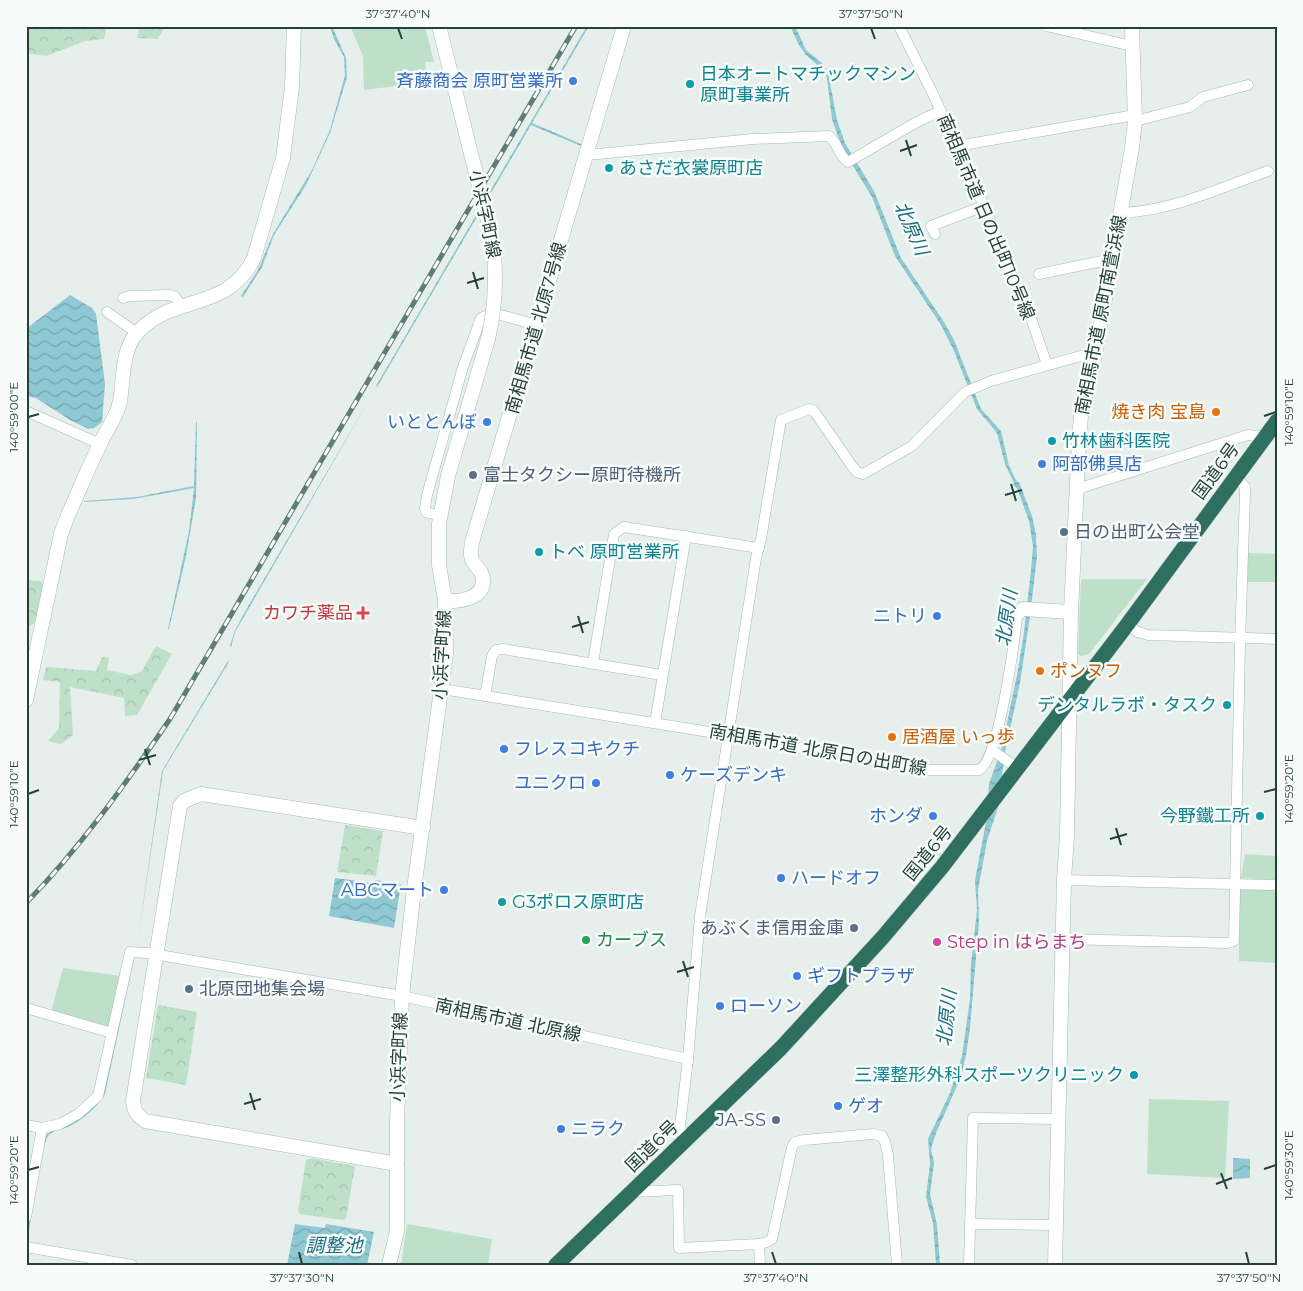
<svg xmlns="http://www.w3.org/2000/svg" width="1303" height="1291" viewBox="0 0 1303 1291" font-family="Montserrat,'Noto Sans JP',sans-serif">
<defs>
<pattern id="forest-crowns" width="20" height="18" patternUnits="userSpaceOnUse" patternTransform="scale(1.25)"><rect width="20" height="18" fill="#bfe0c8"/><path d="M2 6a3 3 0 1 1 6 0M12 15a3 3 0 1 1 6 0" fill="none" stroke="#a4c1ad"/></pattern>
<pattern id="water-waves" width="16" height="10" patternUnits="userSpaceOnUse" patternTransform="scale(1.25)"><rect width="16" height="10" fill="#8ec9d4"/><path d="M0 5q4-4 8 0t8 0" fill="none" stroke="#74a5ad"/></pattern>
</defs>
<rect width="100%" height="100%" fill="#e6efeb"/>
<g fill="#bfe0c8">
<polygon points="350,26 425,26 434,62 425,62 428,82 364,90 363,56"/>
<polygon points="1247,553 1277,554 1277,582 1246,582"/>
<polygon points="1081,579 1147,579 1089,654 1081,656 1078,654"/>
<polygon points="1245,854 1277,856 1277,880 1241,878"/>
<polygon points="1239,886 1277,888 1277,963 1239,961"/>
<polygon points="63,968 121,976 108,1026 51,1012"/>
<polygon points="1149,1099 1229,1101 1225,1178 1147,1174"/>
<polygon points="407,1224 492,1239 488,1265 401,1265"/>
</g>
<g fill="url(#forest-crowns)">
<polygon points="26,26 107,26 104,39 85,41 46,56 26,53"/>
<polygon points="140,26 165,26 158,39 137,38"/>
<polygon points="26,580 41,581 46,597 40,620 26,628"/>
<polygon points="156,646 172,654 137,715 125,716 124,698 70,687 73,735 61,744 48,741 59,728 60,682 43,680 46,667 96,671 102,657 109,658 107,670 131,675 142,671"/>
<polygon points="345,825 383,831 376,876 337,872"/>
<polygon points="158,1005 197,1012 186,1085 146,1078"/>
<polygon points="310,1158 355,1166 346,1219 343,1220 300,1214 298,1211 306,1160"/>
</g>
<g fill="url(#water-waves)">
<polygon points="330,26 332,26 346,58 347,77 330,133 306,185 274,235 262,267 243,297 241,296 258,270 273,234 312,170 330,130 345,75 344,57 334,39"/>
<polygon points="587,26 589,26 532,123 581,144 581,146 531,125 377,387 376,386"/>
<polygon points="790,26 795,26 806,50 823,64 828,72 837,120 845,143 874,191 901,258 944,322 954,340 981,409 1001,431 1009,466 1017,482 1019,482 1032,516 1036,535 1037,557 1030,616 1020,683 1005,752 998,807 987,841 978,890 979,922 970,1028 966,1055 961,1077 936,1133 931,1149 934,1163 930,1194 937,1225 940,1265 936,1265 933,1223 926,1197 930,1164 928,1139 950,1093 962,1056 970,999 971,964 977,910 975,880 986,822 989,784 1002,747 1018,670 1024,632 1031,570 1033,546 1029,521 1017,488 1013,485 1014,483 1005,464 997,433 977,409 954,351 941,325 895,256 872,197 842,148 832,119 827,78 823,70 806,55 799,45"/>
<polygon points="70,295 92,308 96,314 105,384 102,422 94,428 88,429 70,420 36,398 26,396 26,329"/>
<polygon points="372,395 249,608 235,632 231,647 230,646 235,630 250,603"/>
<polygon points="196,422 197,422 196,498 186,556 169,629 168,629 189,531 194,488 133,499 84,502 84,501 137,497 194,486"/>
<polygon points="228,661 229,662 163,771 137,946 162,771"/>
<polygon points="335,878 374,883 375,880 401,884 394,928 329,916"/>
<path d="M134,959l-29,135c-8,14 -23,26 -37,33 -6,2 -13,3 -18,7 -9,5 -19,89 -22,104h-2l14,-78 6,-25 58,-44z"/>
<polygon points="1233,1158 1250,1159 1250,1178 1233,1179"/>
<polygon points="295,1224 325,1228 326,1224 374,1232 367,1265 287,1265"/>
</g>
<g fill="none" stroke-linecap="round" stroke-linejoin="round">
<defs>
<g id="street">
<polyline points="899,26 934,96 986,210 1013,279 1031,318 1047,365"/>
<polyline points="1046,26 1132,46"/>
<polyline points="1135,121 1190,107 1203,97 1248,85"/>
<polyline points="957,146 1135,115"/>
<path d="M587,155l166,-16 76,-3c9,6 9,20 19,26l67,-39 25,-12"/>
<path d="M1121,213c51,-2 99,-25 147,-42"/>
<polyline points="935,234 931,226 984,206"/>
<polyline points="1039,274 1112,259"/>
<polyline points="123,298 130,296 170,295 175,297 182,306"/>
<polyline points="107,312 137,333"/>
<polyline points="26,411 100,444"/>
<polyline points="1077,489 1248,435 1264,437"/>
<polyline points="440,516 426,512 425,508 427,495 463,367 481,318 490,314 497,314 537,325"/>
<polyline points="1127,625 1138,632 1148,635 1277,639"/>
<polyline points="593,663 614,534 624,527 759,548"/>
<path d="M442,689l286,46 197,35h54c20,-10 35,-127 38,-152l6,-9"/>
<polyline points="485,696 492,656 496,650 503,649 662,675"/>
<polyline points="655,723 686,536"/>
<polyline points="992,750 1017,768"/>
<polyline points="1064,880 1277,885"/>
<polyline points="1062,939 1227,943 1234,941 1240,643 1245,494 1245,487 1236,476"/>
<polyline points="26,1008 112,1033"/>
<polyline points="688,1059 700,916 756,558 761,539 781,420 809,409 814,411 852,466 857,472 863,474 912,446 965,392 991,381 1095,352"/>
<polyline points="26,1125 42,1128"/>
<polyline points="632,1192 678,1190 679,1248 759,1244 760,1265"/>
<polyline points="26,1217 42,1128 60,1124 78,1114 98,1096 130,952 147,953 402,996 688,1059 680,1126 685,1139"/>
<polyline points="970,1224 1056,1225"/>
<polyline points="759,1244 767,1242 772,1239 792,1147 795,1142 804,1140 873,1134 882,1136 885,1142 888,1155 897,1265"/>
<polyline points="26,1247 132,1265"/>
<polyline points="969,1265 973,1118 1059,1119"/>
</g>
<g id="secondary">
<path d="M445,601c15,1 44,-3 37,-26 -1,-5 -6,-8 -9,-13 -4,-7 -2,-16 0,-23l151,-513"/>
<polyline points="1023,609 1071,612"/>
<path d="M26,700l35,-166 7,-19c11,-24 21,-49 33,-73 6,-13 17,-27 19,-41 4,-23 1,-51 18,-69 36,-39 89,-19 116,-74l29,-100 9,-71 2,-61"/>
<path d="M397,1164l-252,-43c-8,-6 -11,-10 -12,-20l47,-295 4,-5 17,-7 222,34"/>
<polyline points="389,1265 397,1231 397,1122 402,996 414,889 446,653 445,601 439,565 439,524 448,476 488,339"/>
<polyline points="1055,1265 1064,880 1067,836 1071,612 1079,439 1081,416 1095,355 1132,148 1135,121 1132,26"/>
</g>
<polyline id="highway" points="556,1265 781,1048 883,937 942,867 1127,625 1277,421"/>
</defs>
<use href="#street" stroke="#a8b8b2" stroke-width="11"/>
<use href="#secondary" stroke="#a4bbb3" stroke-width="15"/>
<use href="#highway" stroke="#c2cac8" stroke-width="16"/>
<use href="#street" stroke="#fff" stroke-width="10"/>
<use href="#secondary" stroke="#fff" stroke-width="14"/>
<use href="#highway" stroke="#2f6f62" stroke-width="15"/>
<defs>
<path id="rail" d="M26,903c55,-56 100,-120 144,-184l406,-693"/>
</defs>
<use href="#rail" stroke="#5f7d75" stroke-width="5"/>
<use href="#rail" stroke="#f7fbf9" stroke-width="3" stroke-dasharray="9" stroke-linecap="butt"/>
<defs>
<path id="secondary-bridge" d="M439,26l53,211c5,35 4,68 -4,102"/>
</defs>
<use href="#secondary-bridge" stroke="#a4bbb3" stroke-width="15" stroke-linecap="butt"/>
<use href="#secondary-bridge" stroke="#fff" stroke-width="14"/>
</g>
<path fill="none" stroke="#24423a" stroke-width="2" d="M398,28l4,11M871,28l4,11M906,140l5,16M900,151l17,-6M473,272l5,17M467,283l17,-5M1264,416l12,-4M28,417l11,-3M1011,484l5,17M1005,495l17,-5M578,616l5,17M572,627l17,-5M145,749l5,16M139,760l17,-5M1264,792l12,-3M28,794l11,-4M1116,828l5,17M1110,839l17,-5M683,961l5,16M677,972l17,-5M250,1093l5,17M244,1104l17,-5M1264,1169l12,-4M28,1170l11,-3M1221,1173l6,16M1216,1184l16,-6M299,1252l3,12M772,1252l4,12M1246,1252l3,12"/>
<g fill="#3f7fe0" stroke="#f7fbf9" stroke-width="2">
<circle cx="573" cy="81" r="5"/>
<circle cx="487" cy="422" r="5"/>
<circle cx="1042" cy="464" r="5"/>
<circle cx="937" cy="616" r="5"/>
<circle cx="504" cy="749" r="5"/>
<circle cx="670" cy="775" r="5"/>
<circle cx="596" cy="783" r="5"/>
<circle cx="933" cy="816" r="5"/>
<circle cx="781" cy="878" r="5"/>
<circle cx="444" cy="890" r="5"/>
<circle cx="797" cy="976" r="5"/>
<circle cx="720" cy="1006" r="5"/>
<circle cx="838" cy="1106" r="5"/>
<circle cx="561" cy="1129" r="5"/>
</g>
<g fill="#0f9aa8" stroke="#f7fbf9" stroke-width="2">
<circle cx="690" cy="84" r="5"/>
<circle cx="609" cy="168" r="5"/>
<circle cx="1052" cy="441" r="5"/>
<circle cx="539" cy="552" r="5"/>
<circle cx="1227" cy="705" r="5"/>
<circle cx="1260" cy="816" r="5"/>
<circle cx="502" cy="902" r="5"/>
<circle cx="1134" cy="1075" r="5"/>
</g>
<g fill="#e8710a" stroke="#f7fbf9" stroke-width="2">
<circle cx="1216" cy="412" r="5"/>
<circle cx="1040" cy="671" r="5"/>
<circle cx="892" cy="737" r="5"/>
</g>
<g fill="#5c6f8a" stroke="#f7fbf9" stroke-width="2">
<circle cx="473" cy="475" r="5"/>
<circle cx="1064" cy="532" r="5"/>
<circle cx="854" cy="928" r="5"/>
<circle cx="189" cy="989" r="5"/>
<circle cx="776" cy="1120" r="5"/>
</g>
<path fill="#e0444e" stroke="#f7fbf9" stroke-width="2" d="M360.5 605.5h5v5h5v5h-5v5h-5v-5h-5v-5h5z"/>
<circle fill="#2e9e5b" stroke="#f7fbf9" stroke-width="2" cx="586" cy="940" r="5"/>
<circle fill="#d1479c" stroke="#f7fbf9" stroke-width="2" cx="937" cy="942" r="5"/>
<g text-anchor="middle" stroke-width="5" stroke-linejoin="round" paint-order="stroke">
<g font-size="18" fill="#0d838f" stroke="#f7fbf9" text-anchor="start">
<text x="700" y="80">日本オートマチックマシン<tspan x="700" dy="21">原町事業所</tspan></text>
<text x="619" y="174">あさだ衣裳原町店</text>
<text x="1062" y="447">竹林歯科医院</text>
<text x="549" y="558">トベ 原町営業所</text>
<text x="1217" y="711" text-anchor="end">デンタルラボ・タスク</text>
<text x="1250" y="822" text-anchor="end">今野鐵工所</text>
<text x="512" y="908">G3ポロス原町店</text>
<text x="1124" y="1081" text-anchor="end">三澤整形外科スポーツクリニック</text>
</g>
<g font-size="18" fill="#366cbe" stroke="#f7fbf9" text-anchor="start">
<text x="563" y="87" text-anchor="end">斉藤商会 原町営業所</text>
<text x="477" y="428" text-anchor="end">いととんぼ</text>
<text x="1052" y="470">阿部佛具店</text>
<text x="927" y="622" text-anchor="end">ニトリ</text>
<text x="514" y="755">フレスコキクチ</text>
<text x="680" y="781">ケーズデンキ</text>
<text x="586" y="789" text-anchor="end">ユニクロ</text>
<text x="923" y="822" text-anchor="end">ホンダ</text>
<text x="791" y="884">ハードオフ</text>
<text x="434" y="896" text-anchor="end">ABCマート</text>
<text x="807" y="982">ギフトプラザ</text>
<text x="730" y="1012">ローソン</text>
<text x="848" y="1112">ゲオ</text>
<text x="571" y="1135">ニラク</text>
</g>
<g font-size="18" fill="#24423a" stroke="#f7fbf9">
<text transform="translate(485 214) rotate(78)" y="6">小浜字町線</text>
<text transform="translate(986 217) rotate(67)" y="6">南相馬市道 日の出町10号線</text>
<text transform="translate(1101 315) rotate(-79)" y="6">南相馬市道 原町南萱浜線</text>
<text transform="translate(536 328) rotate(-74)" y="6">南相馬市道 北原7号線</text>
<text transform="translate(1216 471) rotate(-54)" y="6">国道6号</text>
<text transform="translate(442 655) rotate(-87)" y="6">小浜字町線</text>
<text transform="translate(818 750) rotate(10)" y="6">南相馬市道 北原日の出町線</text>
<text transform="translate(928 853) rotate(-51)" y="6">国道6号</text>
<text transform="translate(508 1020) rotate(12)" y="6">南相馬市道 北原線</text>
<text transform="translate(399 1057) rotate(-88)" y="6">小浜字町線</text>
<text transform="translate(652 1146) rotate(-44)" y="6">国道6号</text>
</g>
<g font-size="18" fill="#c56008" stroke="#f7fbf9" text-anchor="start">
<text x="1206" y="418" text-anchor="end">焼き肉 宝島</text>
<text x="1050" y="677">ポンヌフ</text>
<text x="902" y="743">居酒屋 いっ歩</text>
</g>
<g font-size="18" fill="#4e5e75" stroke="#f7fbf9" text-anchor="start">
<text x="483" y="481">富士タクシー原町待機所</text>
<text x="1074" y="538">日の出町公会堂</text>
<text x="844" y="934" text-anchor="end">あぶくま信用金庫</text>
<text x="199" y="995">北原団地集会場</text>
<text x="766" y="1126" text-anchor="end">JA-SS</text>
</g>
<g font-size="18" fill="#be3a42" stroke="#f7fbf9" text-anchor="end">
<text x="353" y="619">カワチ薬品</text>
</g>
<g font-size="18" fill="#27864d" stroke="#f7fbf9" text-anchor="start">
<text x="596" y="946">カーブス</text>
</g>
<g font-size="18" fill="#b23c85" stroke="#f7fbf9" text-anchor="start">
<text x="947" y="948">Step in はらまち</text>
</g>
<g font-size="19" font-style="italic" fill="#1c6f80" stroke="#f7fbf9">
<text transform="translate(912 228) rotate(66)" y="7">北原川</text>
<text transform="translate(1006 618) rotate(-82)" y="7">北原川</text>
<text transform="translate(946 1018) rotate(-84)" y="7">北原川</text>
<text x="334" y="1252">調整池</text>
</g>
</g>
<rect width="1303" height="1291" fill="none" stroke="#f7fbf9" stroke-width="55"/>
<rect x="28" y="28" width="1248" height="1236" fill="none" stroke="#24423a" stroke-width="2"/>
<g font-size="12" text-anchor="middle" fill="#24423a">
<text x="398" y="18">37°37'40"N</text>
<text x="871" y="18">37°37'50"N</text>
<text transform="translate(1289 412) rotate(-90)" y="4">140°59'10"E</text>
<text transform="translate(14 417) rotate(-90)" y="4">140°59'00"E</text>
<text transform="translate(1289 789) rotate(-90)" y="4">140°59'20"E</text>
<text transform="translate(14 794) rotate(-90)" y="4">140°59'10"E</text>
<text transform="translate(1289 1165) rotate(-90)" y="4">140°59'30"E</text>
<text transform="translate(14 1170) rotate(-90)" y="4">140°59'20"E</text>
<text x="302" y="1282">37°37'30"N</text>
<text x="776" y="1282">37°37'40"N</text>
<text x="1249" y="1282">37°37'50"N</text>
</g>
</svg>
